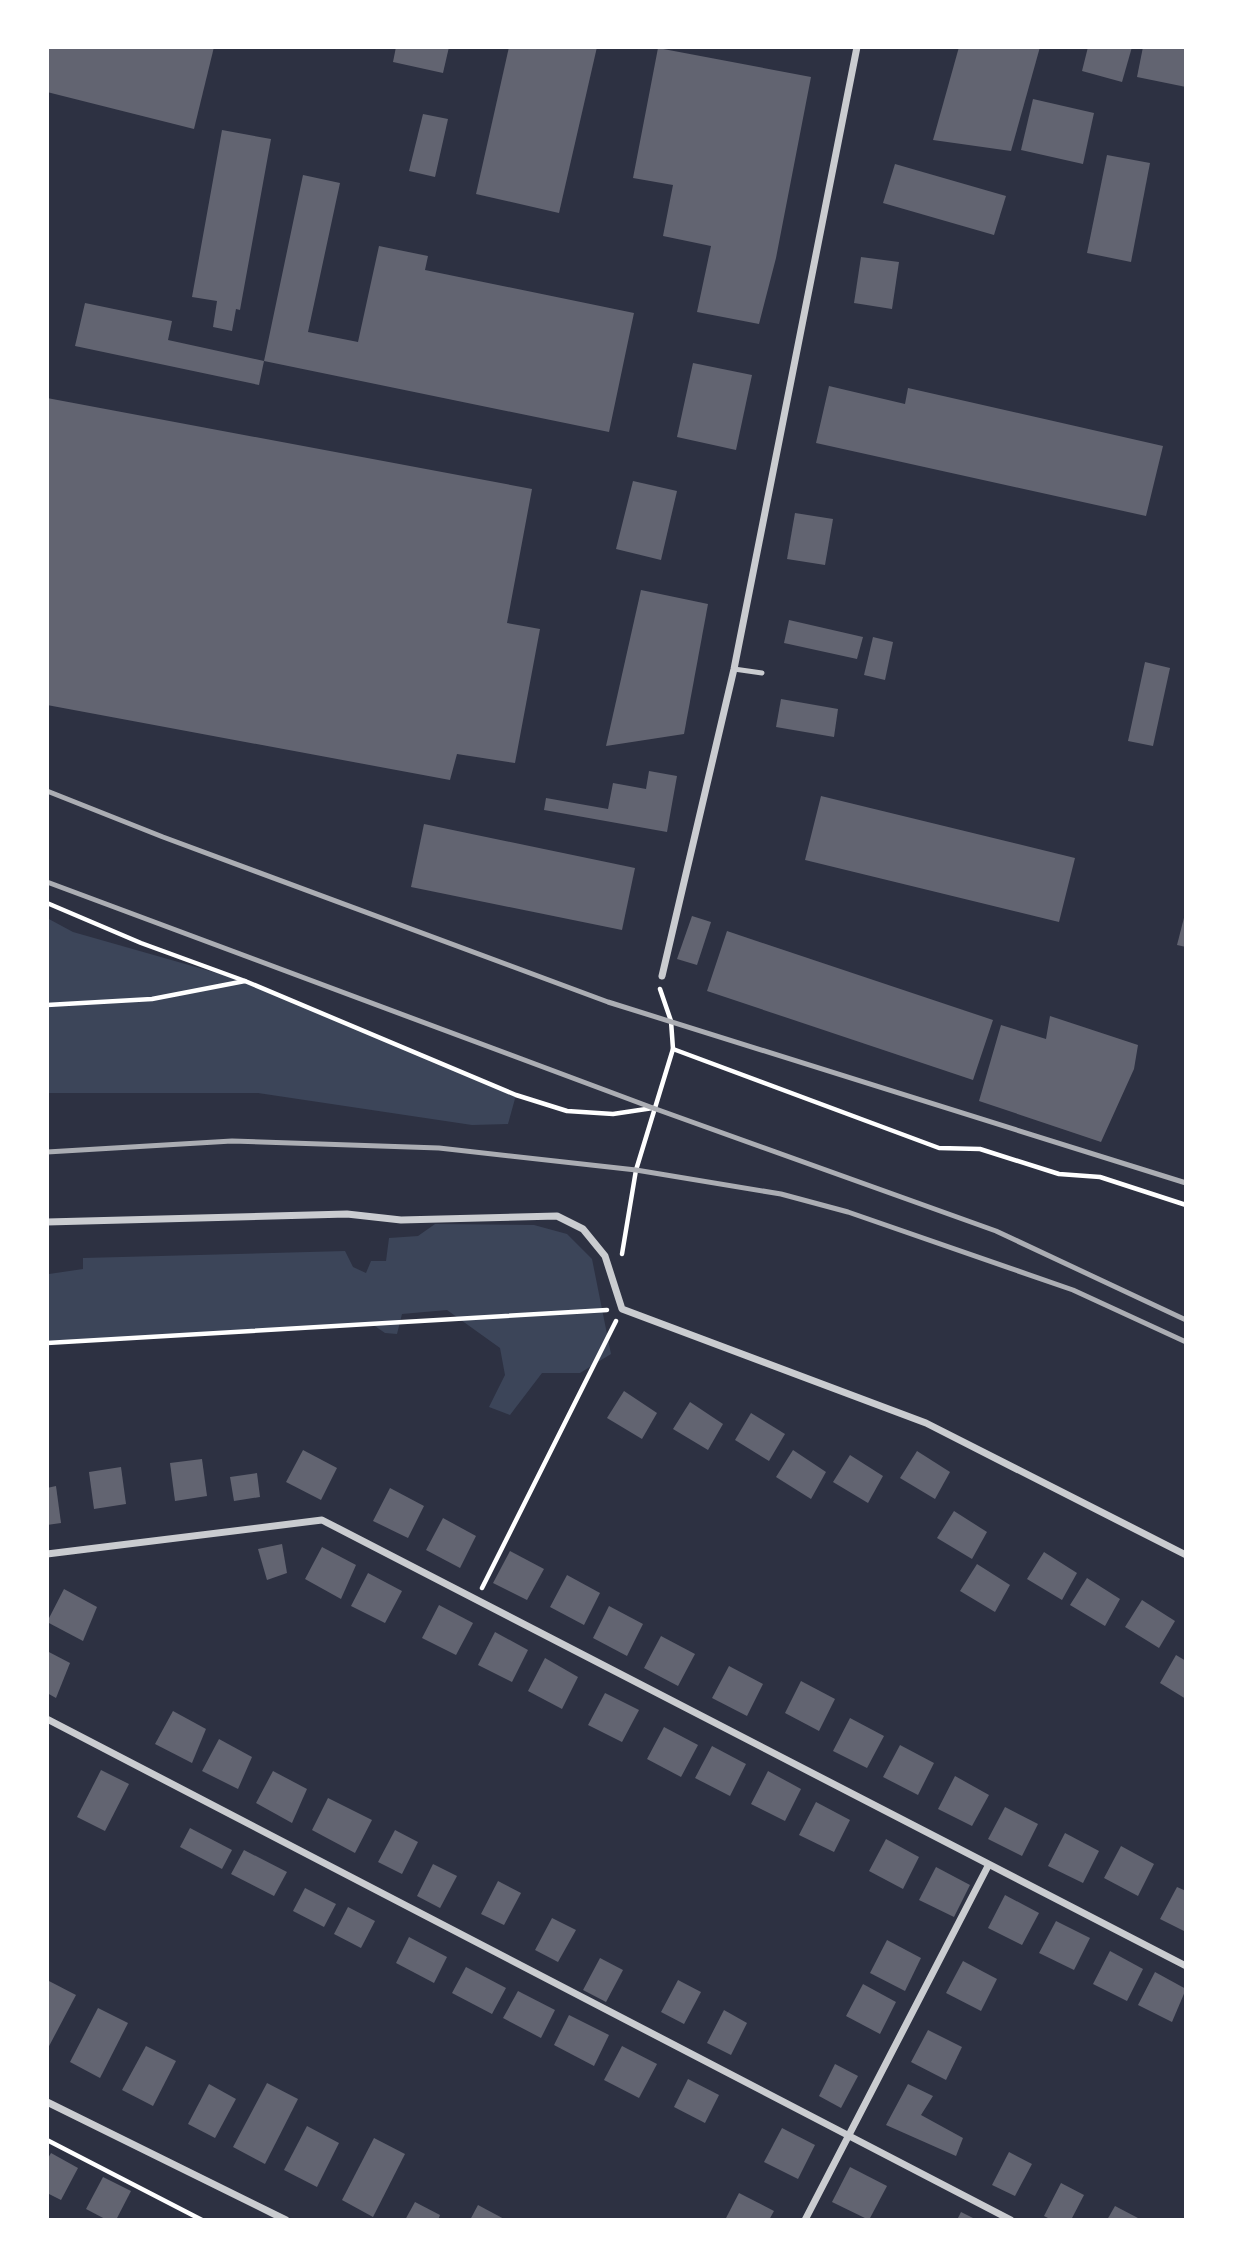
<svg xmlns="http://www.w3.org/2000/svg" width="1233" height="2267" viewBox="0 0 1233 2267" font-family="'PT Sans',sans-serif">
<rect width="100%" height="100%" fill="#2d3142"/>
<g fill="#3c4559">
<polygon points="47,918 73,932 245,981 516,1095 508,1124 472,1125 258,1093 47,1093"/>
<polygon points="435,1224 534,1225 567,1234 592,1259 611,1354 580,1373 542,1373 510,1415 489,1407 505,1375 500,1348 447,1310 402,1314 397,1334 385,1333 372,1324 47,1343 47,1260 49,1274 83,1269 83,1258 345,1251 353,1267 366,1273 371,1261 386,1261 389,1238 418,1236"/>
</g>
<g fill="#626471">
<polygon points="47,47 214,47 194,129 47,92"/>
<polygon points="396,47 449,47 443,73 393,62"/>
<polygon points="509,47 597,47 559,213 476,194"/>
<polygon points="959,47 1040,47 1011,151 933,140"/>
<polygon points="1088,47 1132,47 1122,82 1082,71"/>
<polygon points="1143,47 1186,47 1186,87 1137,77"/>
<polygon points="658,48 811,77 776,258 759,324 697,312 711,246 663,236 673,185 633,178"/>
<polygon points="1033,99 1094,113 1083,164 1021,150"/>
<polygon points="423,114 448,119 435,177 409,171"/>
<polygon points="222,130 271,139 240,310 236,309 232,331 213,327 217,301 192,297"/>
<polygon points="1107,155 1150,163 1131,262 1087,253"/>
<polygon points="895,164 1006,196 994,235 883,203"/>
<polygon points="303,175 340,183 308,332 358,342 379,246 428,256 425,270 634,313 609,432 264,361"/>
<polygon points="861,257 899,262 892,309 854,303"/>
<polygon points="85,303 172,321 168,340 264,361 259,385 75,346"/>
<polygon points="693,363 752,375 736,450 677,437"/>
<polygon points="829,386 905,404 908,388 1163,446 1146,516 816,443"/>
<polygon points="47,398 532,489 507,623 540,629 515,763 457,754 450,780 47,705"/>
<polygon points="633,481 677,491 661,560 616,549"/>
<polygon points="795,513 833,519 825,565 787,559"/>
<polygon points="641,590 708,604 684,734 606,746"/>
<polygon points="789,620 863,637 857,659 784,643"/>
<polygon points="873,637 893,642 885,680 864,675"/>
<polygon points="1145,662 1170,668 1153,746 1128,741"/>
<polygon points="781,699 838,709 834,737 776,727"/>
<polygon points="649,771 677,776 667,832 544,810 546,798 608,809 613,783 646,789"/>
<polygon points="821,796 1075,858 1059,922 805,860"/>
<polygon points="424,824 635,868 622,930 411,887"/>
<polygon points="1186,910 1186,947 1177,945"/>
<polygon points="692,916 711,922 697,965 677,959"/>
<polygon points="727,931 993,1020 973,1080 707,991"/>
<polygon points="1050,1016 1138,1045 1134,1069 1101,1142 979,1101 1001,1025 1046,1039"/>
<polygon points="624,1391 657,1413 642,1439 607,1418"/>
<polygon points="690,1402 723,1424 708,1450 673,1429"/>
<polygon points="751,1413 785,1434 769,1461 735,1440"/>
<polygon points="303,1450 337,1468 321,1500 286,1482"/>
<polygon points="793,1450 826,1472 811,1499 776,1477"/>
<polygon points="917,1451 950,1472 935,1499 900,1478"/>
<polygon points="850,1455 883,1476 868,1503 833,1482"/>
<polygon points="202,1459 207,1496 175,1501 170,1463"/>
<polygon points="121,1467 126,1504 94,1509 89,1472"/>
<polygon points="257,1473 260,1497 234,1501 230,1477"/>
<polygon points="56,1486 61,1523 47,1525 47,1488"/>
<polygon points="390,1488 424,1506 408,1538 373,1521"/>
<polygon points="954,1511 987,1532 972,1559 937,1538"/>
<polygon points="443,1518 476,1536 460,1568 426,1550"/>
<polygon points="282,1544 287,1573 267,1580 258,1549"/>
<polygon points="322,1547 356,1565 341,1599 305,1579"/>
<polygon points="510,1551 544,1569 527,1600 493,1583"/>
<polygon points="1044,1552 1077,1573 1062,1600 1027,1579"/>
<polygon points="977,1564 1010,1585 995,1612 960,1591"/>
<polygon points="368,1573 402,1591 385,1623 351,1606"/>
<polygon points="567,1575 600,1593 584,1625 550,1607"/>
<polygon points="1087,1578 1120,1599 1105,1626 1070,1605"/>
<polygon points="64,1589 97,1607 83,1641 47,1622"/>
<polygon points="1142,1600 1175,1621 1159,1648 1125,1627"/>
<polygon points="439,1605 473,1623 456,1655 422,1638"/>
<polygon points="609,1606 643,1624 627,1656 593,1638"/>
<polygon points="495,1632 528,1650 512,1682 478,1665"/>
<polygon points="661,1636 695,1654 678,1686 644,1668"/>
<polygon points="47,1651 70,1663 56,1698 47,1693"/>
<polygon points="1176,1655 1186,1661 1186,1699 1160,1683"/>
<polygon points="545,1658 578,1677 562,1709 528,1691"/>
<polygon points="729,1666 763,1684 747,1716 712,1698"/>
<polygon points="801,1681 835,1699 819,1731 785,1713"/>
<polygon points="605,1693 639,1710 622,1742 588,1725"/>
<polygon points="173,1711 206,1729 192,1763 155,1744"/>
<polygon points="850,1718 884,1736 867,1768 833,1751"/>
<polygon points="664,1727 698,1745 681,1777 647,1759"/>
<polygon points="219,1739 252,1757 238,1789 202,1771"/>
<polygon points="900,1745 934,1763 918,1795 883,1777"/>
<polygon points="712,1746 746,1764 730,1796 695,1778"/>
<polygon points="101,1770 129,1784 105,1831 77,1817"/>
<polygon points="273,1771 307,1789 292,1823 256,1803"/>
<polygon points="768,1771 801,1789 785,1821 751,1804"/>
<polygon points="955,1776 989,1795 972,1826 938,1809"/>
<polygon points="328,1798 372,1820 355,1853 312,1830"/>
<polygon points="816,1802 850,1820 834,1852 799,1835"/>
<polygon points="1005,1807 1038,1824 1022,1856 988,1839"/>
<polygon points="190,1828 232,1850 222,1869 180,1847"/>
<polygon points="395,1830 418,1842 402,1874 378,1862"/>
<polygon points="1065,1833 1099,1851 1083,1883 1048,1866"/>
<polygon points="886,1839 919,1857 903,1889 869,1871"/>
<polygon points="1121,1846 1154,1864 1138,1896 1104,1878"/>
<polygon points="244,1850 287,1872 274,1896 231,1874"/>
<polygon points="433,1864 457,1876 440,1908 417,1896"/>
<polygon points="936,1867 970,1885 954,1917 919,1900"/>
<polygon points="498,1881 521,1893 504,1925 481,1914"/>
<polygon points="1177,1887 1186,1891 1186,1932 1160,1919"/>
<polygon points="305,1888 336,1904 324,1927 293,1911"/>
<polygon points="1005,1895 1039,1913 1022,1945 988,1928"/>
<polygon points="348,1907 375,1921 361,1948 334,1934"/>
<polygon points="552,1918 576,1930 558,1962 535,1950"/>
<polygon points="1056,1921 1090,1938 1074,1970 1039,1953"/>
<polygon points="409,1937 447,1957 434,1983 396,1963"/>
<polygon points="887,1940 921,1958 905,1991 870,1973"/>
<polygon points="1110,1951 1143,1969 1127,2001 1093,1984"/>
<polygon points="600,1958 623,1970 606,2002 583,1990"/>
<polygon points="963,1961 997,1979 981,2011 946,1993"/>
<polygon points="466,1967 506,1988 492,2014 452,1993"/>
<polygon points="1155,1972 1186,1989 1172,2022 1138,2005"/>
<polygon points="47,1980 76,1995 47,2050"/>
<polygon points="678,1980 701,1992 684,2024 661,2012"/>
<polygon points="863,1984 896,2002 880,2034 846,2016"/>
<polygon points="518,1991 555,2010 541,2038 503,2018"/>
<polygon points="98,2008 128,2023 100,2078 70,2062"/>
<polygon points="724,2010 747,2023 731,2055 707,2043"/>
<polygon points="569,2015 609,2035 594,2066 554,2045"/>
<polygon points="928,2030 962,2047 946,2080 911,2062"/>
<polygon points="146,2046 176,2061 153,2106 122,2090"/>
<polygon points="622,2046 657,2064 639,2098 604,2080"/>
<polygon points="835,2064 858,2076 841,2108 819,2096"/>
<polygon points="688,2079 719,2095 705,2123 674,2107"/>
<polygon points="267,2083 298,2099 265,2164 233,2147"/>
<polygon points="209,2084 236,2099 215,2138 188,2124"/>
<polygon points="908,2084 933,2096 921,2115 963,2138 956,2156 886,2125"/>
<polygon points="307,2126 339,2143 317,2187 284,2170"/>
<polygon points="782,2128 815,2145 798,2179 764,2162"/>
<polygon points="374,2138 405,2154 373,2217 342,2200"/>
<polygon points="1009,2152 1032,2164 1015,2196 992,2185"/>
<polygon points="51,2153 78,2168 61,2200 47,2193 47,2160"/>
<polygon points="850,2167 887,2186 869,2220 832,2202"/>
<polygon points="103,2177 131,2191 116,2220 107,2220 86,2209"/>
<polygon points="1061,2183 1084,2195 1071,2220 1052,2220 1044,2216"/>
<polygon points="739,2193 774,2211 769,2220 725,2220"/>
<polygon points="415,2202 440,2215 438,2220 405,2220"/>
<polygon points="478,2205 506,2220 470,2220"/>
<polygon points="1115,2206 1138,2218 1137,2220 1107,2220"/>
<polygon points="961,2212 977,2220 957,2220"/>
</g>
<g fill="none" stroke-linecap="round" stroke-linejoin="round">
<g stroke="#fff" stroke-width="4.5">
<polyline points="47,903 141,943 245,981"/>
<polyline points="47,1005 152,999 245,981 516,1095 567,1111 613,1114 653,1108"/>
<polyline points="673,1049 939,1148 980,1149 1059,1174 1100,1177 1186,1205"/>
<polyline points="622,1254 636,1170 673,1049 671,1021 660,989"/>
<polyline points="47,1343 607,1310"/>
<polyline points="482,1588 616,1321"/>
<polyline points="47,2140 202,2220"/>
</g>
<polyline stroke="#caccd0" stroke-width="5" points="734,669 762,673"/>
<g stroke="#caccd0" stroke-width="7">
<polyline points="662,976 734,669 857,47"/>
<polyline points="47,1222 347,1214 401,1220 557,1216 583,1229 605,1256 622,1309 926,1423 1186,1555"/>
<polyline points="47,1554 322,1520 1186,1966"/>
<polyline points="47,1719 1011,2220"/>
<polyline points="47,2102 286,2220"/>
<polyline points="805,2220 988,1866"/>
</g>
<g stroke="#abadb3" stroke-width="5">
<polyline points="47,791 163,837 608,1002 1186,1183"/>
<polyline points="47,882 653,1108 996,1231 1186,1320"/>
<polyline points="47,1152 232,1141 439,1148 636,1170 781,1194 848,1212 1073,1290 1186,1342"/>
</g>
</g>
<rect width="1233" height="2267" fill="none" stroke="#ffffff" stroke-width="98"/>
</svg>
